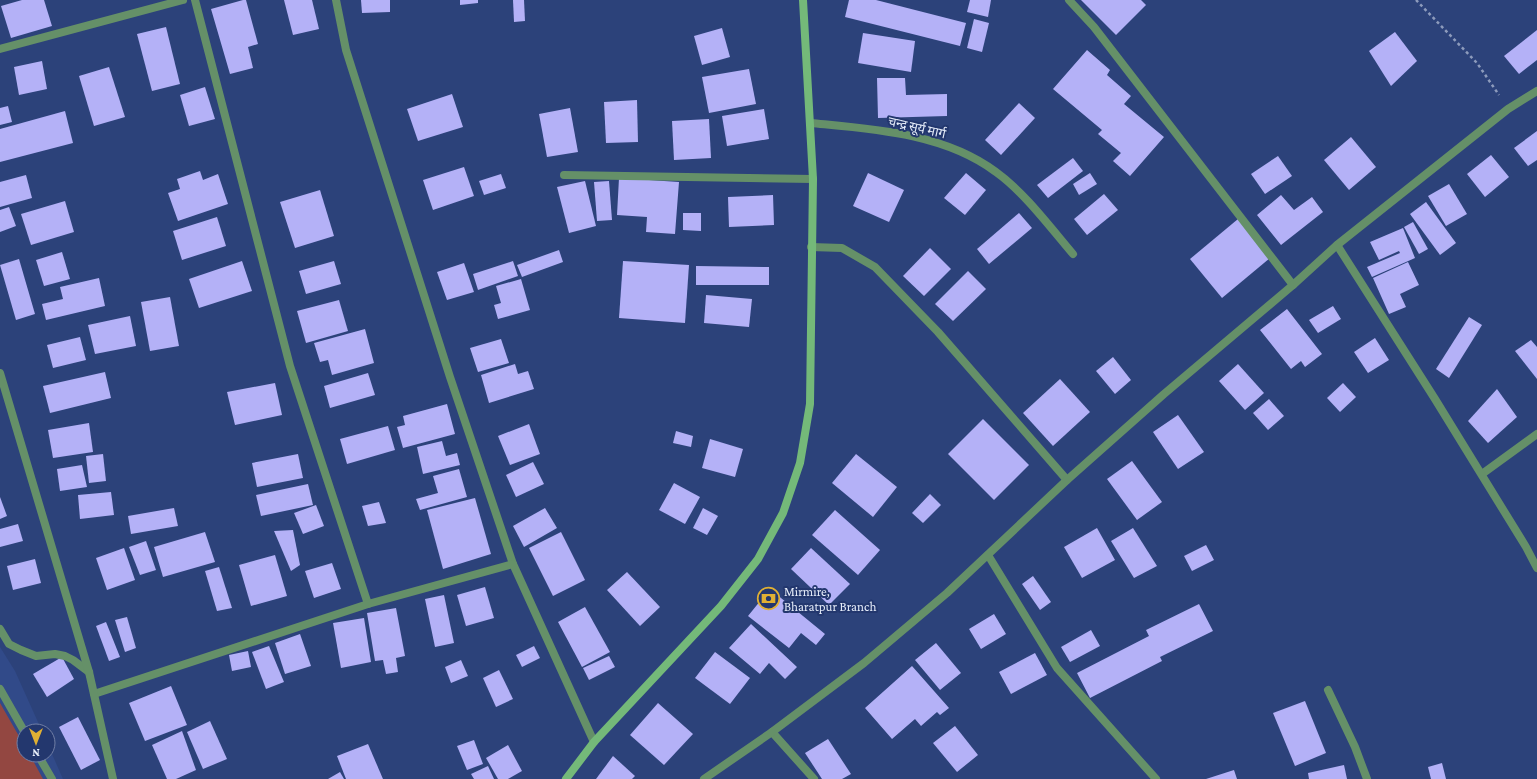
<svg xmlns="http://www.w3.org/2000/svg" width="1537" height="779" viewBox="0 0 1537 779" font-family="'Crimson Pro','Noto Sans Devanagari',serif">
<rect width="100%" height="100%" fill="#2c427a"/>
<polygon fill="#314a89" points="0,647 15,671 42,731 24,731 24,755 48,755 48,745 63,779 0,779"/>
<polygon fill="#934741" points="0,703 24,745 24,755 30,755 43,779 0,779"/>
<g fill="#b4b1f7">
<polygon points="22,0 44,0 52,26 11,38 1,6"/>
<polygon points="243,0 246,0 258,44 248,47 253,68 230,74 211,9"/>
<polygon points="284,0 312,0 319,29 293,35"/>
<polygon points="361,0 390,0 390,12 362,13"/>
<polygon points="460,0 478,0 478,3 460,5"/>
<polygon points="513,0 524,0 525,21 514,22"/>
<polygon points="849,0 876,0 966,23 960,46 845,17"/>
<polygon points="970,0 991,0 988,17 967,12"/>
<polygon points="1081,0 1141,0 1146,5 1116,35"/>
<polygon points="974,19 989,23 982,52 967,48"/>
<polygon points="166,27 180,84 152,91 137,34"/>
<polygon points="722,28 730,57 702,65 694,36"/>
<polygon points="1537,30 1537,60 1519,74 1504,56"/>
<polygon points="1395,32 1417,61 1391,86 1369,51"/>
<polygon points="863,33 915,41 911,72 858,63"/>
<polygon points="1087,50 1110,70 1107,75 1131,96 1124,104 1164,137 1130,176 1113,161 1121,153 1098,134 1102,130 1053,89"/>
<polygon points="42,61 47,89 19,95 14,67"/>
<polygon points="109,67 125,117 94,126 79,76"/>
<polygon points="749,69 756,104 709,113 702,77"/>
<polygon points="877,78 905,78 906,95 947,94 947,116 878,118"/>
<polygon points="205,87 215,119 189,126 180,95"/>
<polygon points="452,94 463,127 418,141 407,109"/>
<polygon points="637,100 638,142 606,143 604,102"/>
<polygon points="1019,103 1035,118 1001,155 985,140"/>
<polygon points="8,106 12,122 0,125 0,108"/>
<polygon points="570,108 578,152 547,157 539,114"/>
<polygon points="764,109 769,139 727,146 722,116"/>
<polygon points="65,111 73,143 0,162 0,129"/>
<polygon points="709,119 711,158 674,160 672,121"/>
<polygon points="1537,131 1537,160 1528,166 1514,148"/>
<polygon points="1351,137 1376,167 1349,190 1324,160"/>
<polygon points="1491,155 1509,177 1485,197 1467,174"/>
<polygon points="1278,156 1292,176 1265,194 1251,174"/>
<polygon points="1073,158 1083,171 1048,198 1037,185"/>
<polygon points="464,167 474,196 433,210 423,180"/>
<polygon points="200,171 203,180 218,174 228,204 178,221 168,193 180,189 177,179"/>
<polygon points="868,173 904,190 889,222 853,206"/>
<polygon points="966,173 986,190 965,215 944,198"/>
<polygon points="1090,173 1097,184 1079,195 1073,184"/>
<polygon points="501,174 506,188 484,195 479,181"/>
<polygon points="26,175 32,198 0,207 0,182"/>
<polygon points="619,178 679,182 675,234 646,232 647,217 617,215"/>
<polygon points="585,181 596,226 569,233 557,187"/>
<polygon points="609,181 612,220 597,221 594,182"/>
<polygon points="1449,184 1467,214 1446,226 1428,196"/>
<polygon points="320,190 334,236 295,248 280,202"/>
<polygon points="1104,194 1118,210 1087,235 1074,219"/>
<polygon points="773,195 774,225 729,227 728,197"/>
<polygon points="1281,195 1294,210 1312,197 1323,212 1281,245 1257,215"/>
<polygon points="65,201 74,232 31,245 21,214"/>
<polygon points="1426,202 1456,243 1440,255 1410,214"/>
<polygon points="9,207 16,226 0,232 0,210"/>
<polygon points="683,213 701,213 701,231 683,230"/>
<polygon points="1019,213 1032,228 989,264 977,249"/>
<polygon points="217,217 226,246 182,260 173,231"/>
<polygon points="1238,219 1270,258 1222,298 1190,259"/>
<polygon points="1413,222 1428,249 1419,254 1404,227"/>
<polygon points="1403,228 1415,258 1372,277 1367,267 1400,253 1399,251 1379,260 1370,242"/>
<polygon points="930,248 951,269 924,296 903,276"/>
<polygon points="559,250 563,262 522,277 517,265"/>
<polygon points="62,252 70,279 44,286 36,260"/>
<polygon points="19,259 35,314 16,320 0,265"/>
<polygon points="242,261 252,291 199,308 189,279"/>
<polygon points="334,261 341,284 306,294 299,271"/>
<polygon points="513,261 518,276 478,290 473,274"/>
<polygon points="623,261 689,265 685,323 619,318"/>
<polygon points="1408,262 1419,285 1400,294 1406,307 1389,314 1373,278"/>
<polygon points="464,263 474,292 447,300 437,272"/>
<polygon points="696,266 769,267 769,285 696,285"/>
<polygon points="968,271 986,289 953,321 935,304"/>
<polygon points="99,278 105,306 46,320 42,304 63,299 60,287"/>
<polygon points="521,279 530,310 498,319 494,305 501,303 496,286"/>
<polygon points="706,295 752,299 749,327 704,323"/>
<polygon points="170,297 179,346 150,351 141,302"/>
<polygon points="339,300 348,331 306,343 297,311"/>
<polygon points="1333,306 1341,319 1318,333 1309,320"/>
<polygon points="1287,309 1322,354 1305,367 1301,361 1291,369 1260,330"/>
<polygon points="130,316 136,346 95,354 88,325"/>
<polygon points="1469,317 1482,325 1449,378 1436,369"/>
<polygon points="365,329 374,363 332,375 328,360 320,362 314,343"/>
<polygon points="80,337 86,360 53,368 47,345"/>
<polygon points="1375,338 1389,360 1368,373 1354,352"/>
<polygon points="501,339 509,363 478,372 470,348"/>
<polygon points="1531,340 1537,347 1537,379 1515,351"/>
<polygon points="1113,357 1131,380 1115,394 1096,371"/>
<polygon points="515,364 518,374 528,371 534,389 489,403 481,375"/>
<polygon points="1238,364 1264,393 1245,410 1219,381"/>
<polygon points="105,372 111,398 50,413 43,386"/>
<polygon points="368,373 375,395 330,408 324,386"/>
<polygon points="1060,379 1090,412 1053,446 1023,413"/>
<polygon points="275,383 282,415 235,425 227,392"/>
<polygon points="1343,383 1356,397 1340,412 1327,398"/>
<polygon points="1497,389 1517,417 1488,443 1468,421"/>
<polygon points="1269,399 1284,416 1268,430 1253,413"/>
<polygon points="447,404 455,434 403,448 397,427 405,425 403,416"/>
<polygon points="1178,415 1204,452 1178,469 1153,432"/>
<polygon points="983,419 1029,465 994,500 948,454"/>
<polygon points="89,423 93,452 53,458 48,430"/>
<polygon points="529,424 540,454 510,465 498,436"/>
<polygon points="388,426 395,450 347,464 340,439"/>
<polygon points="676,431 693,436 691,447 673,443"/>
<polygon points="710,439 743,449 735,477 702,468"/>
<polygon points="442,441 446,456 457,453 460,465 423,474 417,447"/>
<polygon points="103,454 106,481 89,483 86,456"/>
<polygon points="298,454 303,478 257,487 252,463"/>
<polygon points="856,454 897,487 873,517 832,483"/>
<polygon points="1132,461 1162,502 1137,520 1107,479"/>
<polygon points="533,462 544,484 516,497 506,475"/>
<polygon points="82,465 87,487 60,491 57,469"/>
<polygon points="459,469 467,497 420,510 416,499 438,493 433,476"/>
<polygon points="674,483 700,497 685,524 659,510"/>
<polygon points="308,484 313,505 261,516 256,495"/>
<polygon points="111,492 114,515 80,519 78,495"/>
<polygon points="930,494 941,505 923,523 912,513"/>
<polygon points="0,497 7,516 0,519"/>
<polygon points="475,498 491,554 443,569 427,510"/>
<polygon points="379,502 386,523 368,526 362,506"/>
<polygon points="316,505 324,526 303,534 294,513"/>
<polygon points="174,508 178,526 131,534 128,516"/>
<polygon points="545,508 557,528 524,547 513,526"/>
<polygon points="703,508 718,516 707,535 693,528"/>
<polygon points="835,510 880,550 858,575 812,535"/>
<polygon points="18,524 23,541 0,547 0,529"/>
<polygon points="1097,528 1115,560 1082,578 1064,547"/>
<polygon points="1133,528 1157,566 1134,578 1111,541"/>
<polygon points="293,530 300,565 291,571 274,531"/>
<polygon points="205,532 215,562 163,577 154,547"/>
<polygon points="561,532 585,580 553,596 529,548"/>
<polygon points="146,541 156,570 140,575 129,547"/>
<polygon points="1206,545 1214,560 1192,571 1184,556"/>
<polygon points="124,548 135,580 107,590 96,558"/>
<polygon points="811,548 850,584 829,605 791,569"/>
<polygon points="275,555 287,596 251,606 239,565"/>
<polygon points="35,559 41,583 13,590 7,566"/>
<polygon points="332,563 341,589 314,598 305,571"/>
<polygon points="219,567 232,608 217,611 205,571"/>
<polygon points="627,572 660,607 640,626 607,590"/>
<polygon points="1033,576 1051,602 1040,610 1022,584"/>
<polygon points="485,587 494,618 466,626 457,595"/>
<polygon points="770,589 825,634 816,645 801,633 789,648 748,616"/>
<polygon points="444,595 454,643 435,647 425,599"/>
<polygon points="1199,604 1213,631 1160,657 1162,661 1090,698 1077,673 1149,636 1146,630"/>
<polygon points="585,607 610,652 582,667 558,622"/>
<polygon points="396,608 405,656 396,658 398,672 386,674 383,660 375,661 367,613"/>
<polygon points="994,614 1006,634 981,649 969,629"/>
<polygon points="127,617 136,648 125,652 115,620"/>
<polygon points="364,618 371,662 341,668 333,623"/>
<polygon points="106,622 120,657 109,661 96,626"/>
<polygon points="751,624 797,667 785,679 769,663 760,674 729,648"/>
<polygon points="1091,630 1100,646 1070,662 1061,647"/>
<polygon points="300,634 311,666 285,674 275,643"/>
<polygon points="936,643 961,673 940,690 915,660"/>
<polygon points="269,646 284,682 266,689 252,652"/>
<polygon points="534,646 540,658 522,667 516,655"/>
<polygon points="248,651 251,667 232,671 229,655"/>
<polygon points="715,652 750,678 730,704 695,678"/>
<polygon points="1035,653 1047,675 1011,694 999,672"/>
<polygon points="609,656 615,667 589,680 583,668"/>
<polygon points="62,657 74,679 47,697 33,674"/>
<polygon points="461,660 468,676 451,683 445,667"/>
<polygon points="912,666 949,708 940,715 937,712 921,726 915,719 892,739 865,708"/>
<polygon points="499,670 513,699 496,707 483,678"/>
<polygon points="171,686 187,725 145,741 129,703"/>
<polygon points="1305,701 1326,753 1295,766 1273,713"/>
<polygon points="658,703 693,734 664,765 630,735"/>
<polygon points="78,717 100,760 81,770 59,727"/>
<polygon points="210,721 227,759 203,769 187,732"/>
<polygon points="955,726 978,755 957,772 933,743"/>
<polygon points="182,731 196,770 176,779 167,779 152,745"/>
<polygon points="828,739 851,774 842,779 822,779 805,753"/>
<polygon points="474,740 483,764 467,770 457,746"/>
<polygon points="368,744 383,779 346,779 337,756"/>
<polygon points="508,745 522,771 508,779 498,779 486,758"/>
<polygon points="613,756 635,776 632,779 596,779"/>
<polygon points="1442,763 1446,779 1431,779 1428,767"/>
<polygon points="1344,765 1347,779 1309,779 1308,773"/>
<polygon points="488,766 494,779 474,779 471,774"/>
<polygon points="1234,770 1237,779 1206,779"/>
<polygon points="340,772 344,779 328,779"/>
</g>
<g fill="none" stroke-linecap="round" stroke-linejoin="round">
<polyline stroke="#8d9bbc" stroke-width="2.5" stroke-dasharray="3 3" stroke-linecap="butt" points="1416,0 1477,63 1499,95"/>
<g stroke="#659068" stroke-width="8">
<polyline points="1482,474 1537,434"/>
<polyline points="0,689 24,731"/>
<polyline points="38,755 52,779"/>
</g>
<g stroke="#659068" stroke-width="8">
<polyline points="195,0 290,366 368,604"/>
<polyline points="336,0 346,50 450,377 513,564"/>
<polyline points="1069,0 1094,27 1293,285"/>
<polyline points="0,49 183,0"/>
<path d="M811,123c62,6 133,10 185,49 28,20 54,55 77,82"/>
<polyline points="564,175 813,179"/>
<polyline points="1337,245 1435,399 1526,547 1537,568"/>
<polyline points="811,247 842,248 875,267 938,332 1067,480"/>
<polyline points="988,555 1057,668 1156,779"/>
<polyline points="0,629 9,644 21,650 36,656 55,654 65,656 73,660 89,672"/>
<polyline points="1328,690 1355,747 1367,779"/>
<polyline points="94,694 368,604 513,564 594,742"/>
<polyline points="772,732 814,779"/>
<polyline points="704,779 772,732 864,663 947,593 1067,480 1164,394 1293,285 1337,245 1508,109 1537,91"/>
</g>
<polyline stroke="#659068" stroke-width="8" points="0,373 89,672 113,779"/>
<polyline stroke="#74b979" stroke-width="8" points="566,779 594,742 721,606 758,559 783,513 800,463 810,404 813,179 803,0"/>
</g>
<defs>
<symbol id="bank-ring" viewBox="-11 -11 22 22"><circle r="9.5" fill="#23376e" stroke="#e0b034" stroke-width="1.5"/><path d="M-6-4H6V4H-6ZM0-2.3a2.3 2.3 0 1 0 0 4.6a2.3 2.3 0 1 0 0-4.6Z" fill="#e0b034"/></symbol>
</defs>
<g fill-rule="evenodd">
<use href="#bank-ring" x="756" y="586" width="25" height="25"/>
</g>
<g text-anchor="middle" stroke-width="4" stroke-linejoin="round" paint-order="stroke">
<g font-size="13" fill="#e5ecf9" stroke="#23376e">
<text transform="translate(917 127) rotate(13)" y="5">चन्द्र सूर्य मार्ग</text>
</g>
<g font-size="13" fill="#e5ecf9" stroke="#23376e" text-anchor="start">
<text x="784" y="596">Mirmire,<tspan x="784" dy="15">Bharatpur Branch</tspan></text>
</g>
</g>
<g transform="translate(36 743) rotate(180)"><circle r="19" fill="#23376e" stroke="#717fa6"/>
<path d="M0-3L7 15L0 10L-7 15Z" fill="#e0b034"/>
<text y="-6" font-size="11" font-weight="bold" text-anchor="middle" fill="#e5ecf9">N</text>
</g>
</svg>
